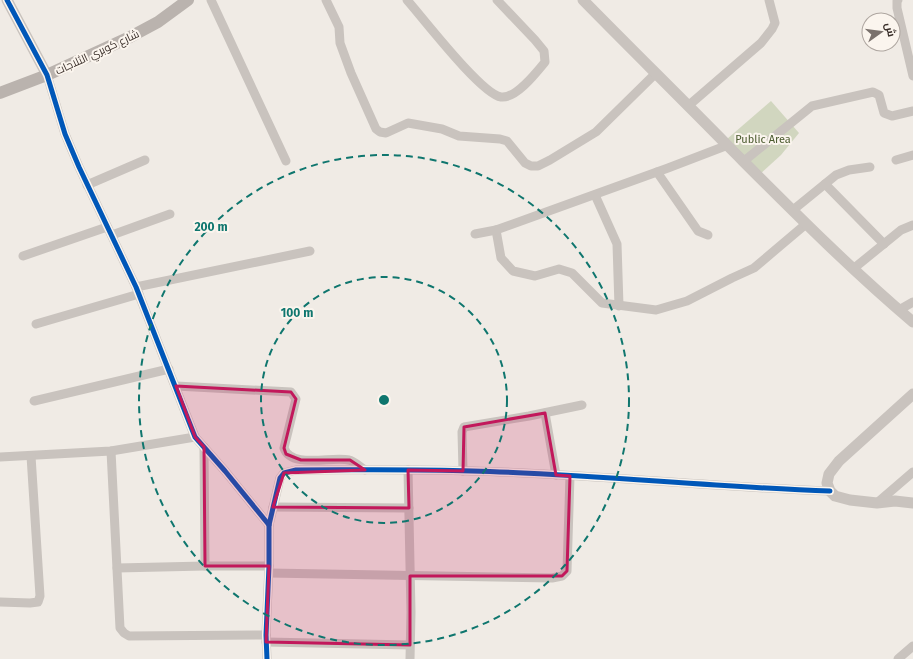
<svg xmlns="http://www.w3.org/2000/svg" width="913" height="659" viewBox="0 0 913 659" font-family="'Fira Sans',Cairo,sans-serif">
<rect width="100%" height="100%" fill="#f0ebe5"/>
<polygon fill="#d1d6bf" points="771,101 799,133 781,155 759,175 727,139"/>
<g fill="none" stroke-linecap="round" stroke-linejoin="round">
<g stroke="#c9c3be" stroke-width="9">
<polyline points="211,0 286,161"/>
<polyline points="326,0 339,27 340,43 351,73 376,129 380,132 386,133 408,123 442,129 459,136 500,139 507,141 525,163 531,166 538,166 550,160 596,132 655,74"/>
<path d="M407,0c16,18 74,94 94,97 15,2 35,-24 44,-35l-1,-11 -9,-11 -38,-40"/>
<polyline points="898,0 897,1 897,8 913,76"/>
<polyline points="47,75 65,134 79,167 136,287 195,437 225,471 269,525"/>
<polyline points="688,106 761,43 772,29 775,23 769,0"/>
<polyline points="896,160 913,155"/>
<polyline points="744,161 812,106 873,92 879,95 884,113 892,116 913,111"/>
<polyline points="657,172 698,231 708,235"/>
<polyline points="825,184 884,244"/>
<polyline points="87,185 145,160"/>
<polyline points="595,195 617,244 619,306"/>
<polyline points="793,210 836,175 849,170 870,167"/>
<polyline points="496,230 501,258 513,271 535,276 559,269 572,273 602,303 656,310 687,301 732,278 754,268 806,224"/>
<polyline points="475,234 496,230 668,168 728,145"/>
<polyline points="112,235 170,214"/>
<polyline points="23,256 107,227"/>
<polyline points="853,269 901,230 913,225"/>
<polyline points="136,287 310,251"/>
<polyline points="899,310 913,302"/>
<polyline points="36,324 139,294"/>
<path d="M176,386l115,6 5,7 -12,49c7,21 48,8 65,12 5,1 11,7 16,10"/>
<polyline points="34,401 169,369"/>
<polyline points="545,413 556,475"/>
<polyline points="204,447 205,566"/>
<polyline points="111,451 120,628 124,633 129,636 266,635"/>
<polyline points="0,457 111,451 195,437"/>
<polyline points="408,470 411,612 410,659"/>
<polyline points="463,471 462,432 464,427 529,416 582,405"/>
<polyline points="877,503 913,472"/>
<polyline points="273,507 409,508"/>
<polyline points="117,568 205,566 269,566"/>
<polyline points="269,573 552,578 562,576 567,571 570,476"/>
<polyline points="0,602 30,603 38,602 40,596 31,456"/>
<polyline points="266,642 410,645"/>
<path d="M267,659l-1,-24 3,-69v-41l11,-47 4,-5 12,-3c59,0 118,-1 176,1 120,3 238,16 358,20"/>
<polyline points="898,659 913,646"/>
</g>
<g stroke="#c9c3be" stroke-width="11">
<polyline points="7,0 47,75"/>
<path d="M583,0c48,49 97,97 145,146 60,60 120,121 185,176"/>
<polyline points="913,394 839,461 829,474 827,483 830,491 835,496 850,500 877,503 895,501 913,503"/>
</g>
<polyline stroke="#bab3ae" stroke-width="12" points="0,93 47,75 130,37 158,22 188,0"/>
<defs>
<g id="cycleway">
<polyline points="7,0 47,75 65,134 79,167 136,287 195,437 225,471 269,525"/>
<path d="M267,659l-1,-24 3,-69v-41l11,-47 4,-5 12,-3c59,0 118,-1 176,1 120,3 238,16 358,20"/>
</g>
</defs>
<use href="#cycleway" stroke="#fbf5ee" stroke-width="8"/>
<use href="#cycleway" stroke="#0057b8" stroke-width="5"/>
</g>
<path fill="#c2185b" fill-opacity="0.2" stroke="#c2185b" stroke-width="3" stroke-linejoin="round" d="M176,386l115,6 5,7 -12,49 2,6 15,6h49l15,10 -81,3 -11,34 136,1 -1,-38 55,1 1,-44 81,-14 11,62 14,1 -3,95 -5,5h-152v69l-144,-3 3,-76h-64l-1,-119 -9,-10z"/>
<g fill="none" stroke="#0f766e" stroke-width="2" stroke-dasharray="7 5">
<circle cx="384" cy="400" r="123"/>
<circle cx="384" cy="400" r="245"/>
</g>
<g text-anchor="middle" stroke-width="4" stroke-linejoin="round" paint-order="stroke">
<g font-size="11" fill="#3b302b" stroke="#fbf5ee">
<text transform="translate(97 52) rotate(-25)" y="4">شارع كوبري الثلاجات</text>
</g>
<g font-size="11" fill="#4a5a2e" stroke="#fbf5ee">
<text x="763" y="143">Public Area</text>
</g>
</g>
<circle cx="384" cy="400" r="6" fill="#0f766e" stroke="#fbf5ee" stroke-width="2"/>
<g font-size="12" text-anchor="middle" font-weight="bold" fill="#0f766e" stroke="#fbf5ee" stroke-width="4" stroke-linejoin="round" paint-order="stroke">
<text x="211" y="231">200 m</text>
<text x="297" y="317">100 m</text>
</g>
<g transform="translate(881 32) rotate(76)"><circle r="19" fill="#fbf5ee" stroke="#aea6a0"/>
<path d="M0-3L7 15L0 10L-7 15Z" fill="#7a716c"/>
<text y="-6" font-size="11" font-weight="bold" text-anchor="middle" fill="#3b302b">ش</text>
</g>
</svg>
